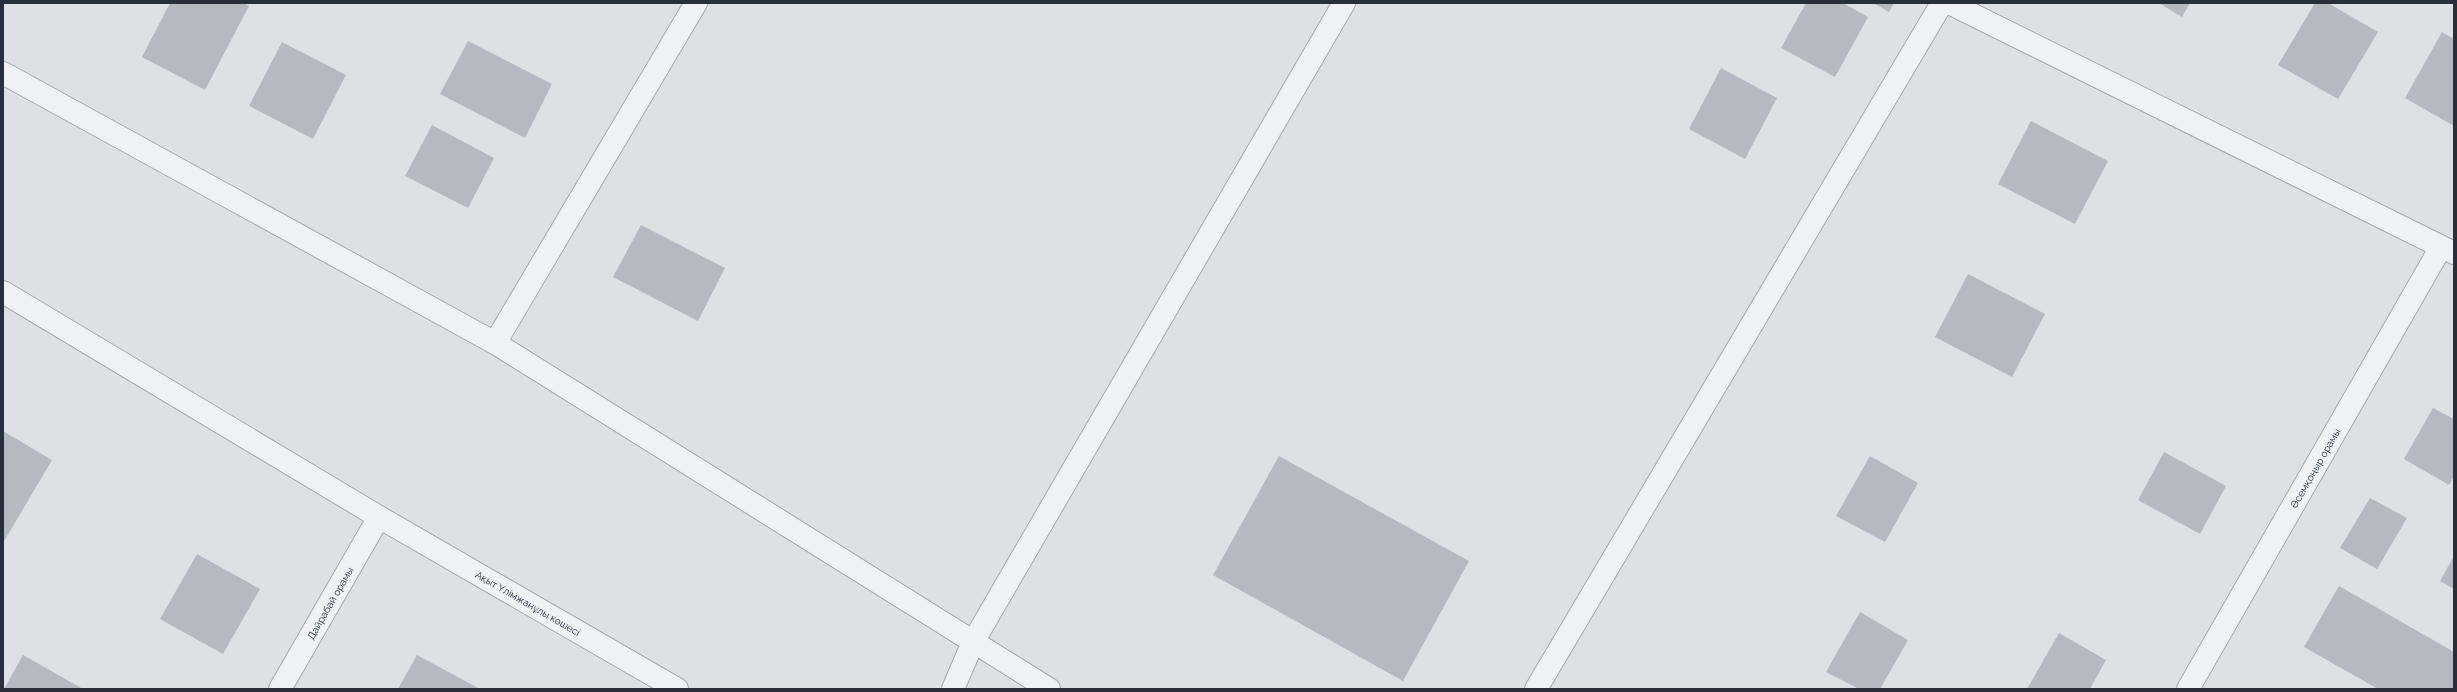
<svg xmlns="http://www.w3.org/2000/svg" width="2457" height="692" viewBox="0 0 2457 692" font-family="Raleway,sans-serif">
<rect width="100%" height="100%" fill="#dde1e6"/>
<g fill="#b5bac2">
<polygon points="170,3 244,3 249,6 205,90 142,57"/>
<polygon points="1806,3 1843,3 1868,17 1835,77 1781,48"/>
<polygon points="1873,3 1894,3 1889,12"/>
<polygon points="2159,3 2190,3 2182,17"/>
<polygon points="2315,3 2328,3 2378,32 2338,99 2278,65"/>
<polygon points="2442,32 2454,39 2454,126 2405,98"/>
<polygon points="468,41 552,84 525,138 440,94"/>
<polygon points="282,42 346,75 313,139 249,106"/>
<polygon points="1721,68 1777,98 1745,159 1689,129"/>
<polygon points="2031,121 2108,161 2075,224 1998,184"/>
<polygon points="432,125 494,158 468,208 405,176"/>
<polygon points="641,225 725,268 698,321 613,277"/>
<polygon points="1968,274 2045,314 2012,377 1935,337"/>
<polygon points="2433,408 2454,419 2454,476 2449,485 2404,459"/>
<polygon points="3,431 52,460 3,543"/>
<polygon points="2164,452 2226,486 2200,534 2138,500"/>
<polygon points="1279,456 1469,561 1403,681 1213,575"/>
<polygon points="1870,456 1918,483 1885,542 1836,516"/>
<polygon points="2370,498 2407,518 2377,569 2340,548"/>
<polygon points="197,554 260,589 223,654 160,619"/>
<polygon points="2454,556 2454,589 2440,581"/>
<polygon points="2339,586 2454,652 2454,689 2378,689 2304,647"/>
<polygon points="1860,612 1908,640 1880,689 1859,689 1826,672"/>
<polygon points="2059,633 2106,660 2090,689 2027,689"/>
<polygon points="23,655 83,689 4,689"/>
<polygon points="417,655 480,689 398,689"/>
</g>
<g fill="none" stroke-linecap="round" stroke-linejoin="round">
<defs>
<g id="street">
<polyline points="1949,3 2454,253"/>
<polyline points="3,73 495,343 696,3"/>
<polyline points="3,292 379,517 677,689"/>
<polyline points="495,343 1049,689"/>
<polyline points="280,689 379,517"/>
<polyline points="953,689 973,642 1344,3"/>
<polyline points="1536,689 1942,3"/>
<polyline points="2188,689 2441,247"/>
</g>
</defs>
<use href="#street" stroke="#a3a8af" stroke-width="24"/>
<use href="#street" stroke="#f0f1f4" stroke-width="22"/>
</g>
<g text-anchor="middle" stroke-width="3" stroke-linejoin="round" paint-order="stroke">
<g font-size="10" fill="#282f3b" stroke="#eceff4">
<text transform="translate(2315 468) rotate(-60)" y="4">Әсемқоңыр орамы</text>
<text transform="translate(330 603) rotate(-60)" y="4">Дайрабай орамы</text>
<text transform="translate(528 603) rotate(30)" y="4">Ақыт Үлімжанұлы көшесі</text>
</g>
</g>
<rect width="2457" height="692" fill="none" stroke="#282f3b" stroke-width="8"/>
</svg>
